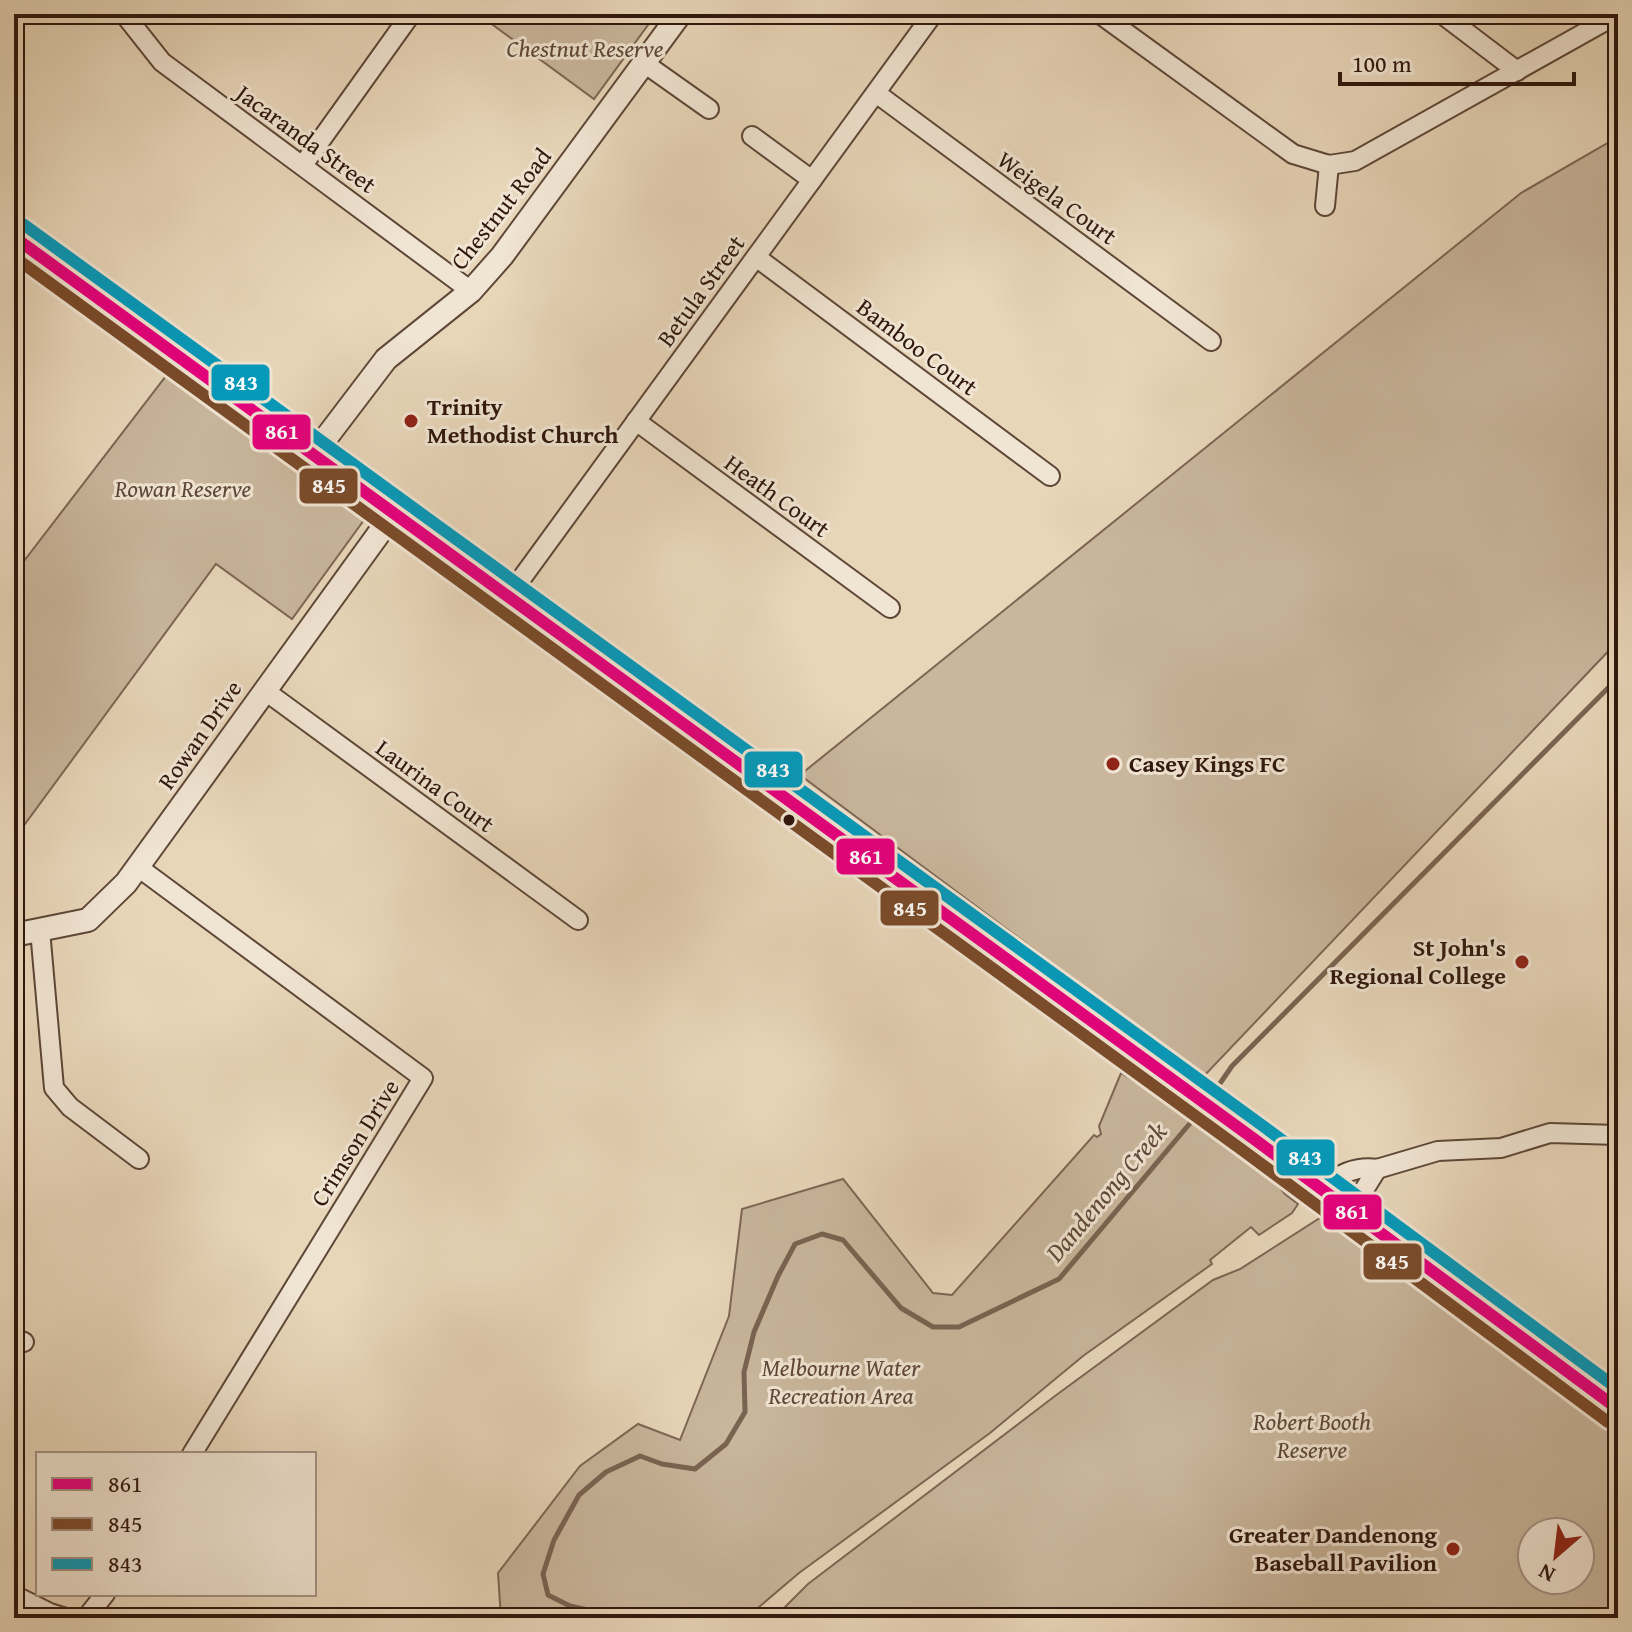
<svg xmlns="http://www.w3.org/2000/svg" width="1632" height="1632" viewBox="0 0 1632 1632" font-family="'Gentium Book Plus',serif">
<rect width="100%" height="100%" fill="#e8d6b9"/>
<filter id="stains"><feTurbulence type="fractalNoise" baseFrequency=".0025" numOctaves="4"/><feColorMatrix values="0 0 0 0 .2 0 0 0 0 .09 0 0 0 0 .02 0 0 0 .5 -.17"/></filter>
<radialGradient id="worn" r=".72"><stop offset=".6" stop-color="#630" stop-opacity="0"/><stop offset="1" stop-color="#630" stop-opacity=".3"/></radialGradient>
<g fill="#c9b69c" stroke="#7c6654" stroke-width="2" fill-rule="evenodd">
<polygon points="478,14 656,14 594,99"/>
<polygon points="1618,137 1618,641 1204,1076 800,775 1521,193"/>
<polygon points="166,376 364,520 292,619 216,564 14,839 14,574"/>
<polygon points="1121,1073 1198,1120 1263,1167 1285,1194 1298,1204 1292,1213 1259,1235 1251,1227 1210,1260 1212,1264 1083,1356 990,1433 799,1573 746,1618 501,1618 498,1573 580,1466 638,1424 680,1440 729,1316 742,1209 843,1179 933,1293 952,1295 1094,1135 1097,1137 1101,1134 1099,1126"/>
<path d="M1323,1216l295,218v184h-844l34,-34 247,-188 158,-116 27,-11zM1580,1532v48h-48v-48z"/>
</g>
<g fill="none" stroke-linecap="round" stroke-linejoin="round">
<g stroke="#796351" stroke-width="5">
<polyline points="1210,1098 1232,1066 1618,678"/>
<polyline points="603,1618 597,1612 570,1606 548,1595 543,1574 554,1540 579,1495 606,1472 640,1456 662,1464 695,1469 726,1444 745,1412 744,1372 754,1332 778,1276 795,1244 822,1234 843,1240 901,1308 933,1327 959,1327 1059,1279 1202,1109"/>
</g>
<defs>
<g id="minor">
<polyline points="124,14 162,62 471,291"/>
<polyline points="1100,14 1293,154 1329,165 1355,161 1618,14"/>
<polyline points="1442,14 1517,71"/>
<polyline points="644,63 709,109"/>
<polyline points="876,93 1211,341"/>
<polyline points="752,136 812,180"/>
<polyline points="303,165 411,14"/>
<polyline points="1325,206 1329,165"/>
<polyline points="756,257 1050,476"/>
<polyline points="636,421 890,608"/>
<polyline points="508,597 933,14"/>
<polyline points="264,690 578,920"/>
<polyline points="138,867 423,1078 192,1454"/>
<polyline points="40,930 54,1088 70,1107 139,1159"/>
<path d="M1323,1190c12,-16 34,-24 54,-21l61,-18 63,-3 49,-15 68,2"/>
<polyline points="1351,1211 1377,1169"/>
<polyline points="14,1338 24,1342"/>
<polyline points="14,1595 50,1613 66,1618"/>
<polyline points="86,1618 105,1594"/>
</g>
<g id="tertiary">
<polyline points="313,455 386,359 471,291 502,256 680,14"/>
<polyline points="14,935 88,920 126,883 393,514"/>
</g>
<polyline id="secondary" points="14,237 1254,1139 1618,1409"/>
</defs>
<use href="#minor" stroke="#5e4738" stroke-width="22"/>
<use href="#tertiary" stroke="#5e4738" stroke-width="26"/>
<use href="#secondary" stroke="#30170d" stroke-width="30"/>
<use href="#minor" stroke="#f0e4d2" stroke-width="18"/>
<use href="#tertiary" stroke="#f0e4d2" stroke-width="22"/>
<use href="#secondary" stroke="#f0e4d2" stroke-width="26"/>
<defs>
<polyline id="bus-1" points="14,237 1254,1139 1618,1409"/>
<polyline id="bus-2" points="14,257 1245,1152 1608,1422"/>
<polyline id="bus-3" points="23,224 1263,1126 1618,1389"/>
</defs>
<use href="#bus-1" stroke="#f0e4d2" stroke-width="18"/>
<use href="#bus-2" stroke="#f0e4d2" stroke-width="18"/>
<use href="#bus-3" stroke="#f0e4d2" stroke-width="18"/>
<use href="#bus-1" stroke="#e5007d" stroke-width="12"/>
<use href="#bus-2" stroke="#7a4b2a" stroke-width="12"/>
<use href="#bus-3" stroke="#059abb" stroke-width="12"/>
</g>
<g fill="#8f2418" stroke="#f0e4d2" stroke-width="3">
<circle cx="411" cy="421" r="8"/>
<circle cx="1113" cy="764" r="8"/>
<circle cx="1522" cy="962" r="8"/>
<circle cx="1453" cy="1549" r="8"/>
</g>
<circle fill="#30170d" stroke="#f0e4d2" stroke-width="3" cx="789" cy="820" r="7"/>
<g text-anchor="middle" stroke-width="6" stroke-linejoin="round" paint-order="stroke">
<g font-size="24" font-style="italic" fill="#5e4738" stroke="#f0e4d2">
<text x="585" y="57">Chestnut Reserve</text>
<text x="183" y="497">Rowan Reserve</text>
<text x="841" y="1376">Melbourne Water<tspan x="841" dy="28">Recreation Area</tspan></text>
<text x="1312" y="1430">Robert Booth<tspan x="1312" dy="28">Reserve</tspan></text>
</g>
<g font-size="24" fill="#30170d" stroke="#f0e4d2">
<text transform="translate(306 139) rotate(36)" y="8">Jacaranda Street</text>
<text transform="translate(1057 198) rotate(36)" y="8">Weigela Court</text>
<text transform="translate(501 209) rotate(-52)" y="8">Chestnut Road</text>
<text transform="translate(701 291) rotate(-54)" y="8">Betula Street</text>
<text transform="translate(917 347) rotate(37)" y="8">Bamboo Court</text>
<text transform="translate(777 496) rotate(36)" y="8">Heath Court</text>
<text transform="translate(200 735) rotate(-55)" y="8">Rowan Drive</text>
<text transform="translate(435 786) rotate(36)" y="8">Laurina Court</text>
<text transform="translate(355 1143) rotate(-58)" y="8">Crimson Drive</text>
</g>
<g font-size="24" font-weight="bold" fill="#30170d" stroke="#f0e4d2" text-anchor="start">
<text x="427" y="415">Trinity<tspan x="427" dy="28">Methodist Church</tspan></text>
<text x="1129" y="772">Casey Kings FC</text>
<text x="1506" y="956" text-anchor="end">St John's<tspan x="1506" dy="28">Regional College</tspan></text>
<text x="1437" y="1543" text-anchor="end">Greater Dandenong<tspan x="1437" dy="28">Baseball Pavilion</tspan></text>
</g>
<g font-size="26" font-style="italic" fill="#60493b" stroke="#f0e4d2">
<text transform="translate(1106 1192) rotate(-50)" y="9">Dandenong Creek</text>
</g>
</g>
<g stroke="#f0e4d2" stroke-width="3">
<rect x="210" y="363" width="61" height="39" rx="8" fill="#059abb"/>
<rect x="251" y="413" width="61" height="38" rx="8" fill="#e5007d"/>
<rect x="298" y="467" width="61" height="38" rx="8" fill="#7a4b2a"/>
<rect x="743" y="750" width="61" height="39" rx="8" fill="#059abb"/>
<rect x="835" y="837" width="61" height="39" rx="8" fill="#e5007d"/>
<rect x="879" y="889" width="61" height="38" rx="8" fill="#7a4b2a"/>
<rect x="1275" y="1138" width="61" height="39" rx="8" fill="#059abb"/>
<rect x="1322" y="1193" width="61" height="38" rx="8" fill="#e5007d"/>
<rect x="1362" y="1242" width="61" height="39" rx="8" fill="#7a4b2a"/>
</g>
<g font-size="22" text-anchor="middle" font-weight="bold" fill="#fff">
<text x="241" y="390">843</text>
<text x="282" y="439">861</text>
<text x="329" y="493">845</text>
<text x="773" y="777">843</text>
<text x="866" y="864">861</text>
<text x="910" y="916">845</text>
<text x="1305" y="1165">843</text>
<text x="1352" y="1219">861</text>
<text x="1392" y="1269">845</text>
</g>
<rect width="1632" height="1632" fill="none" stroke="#e8d6b9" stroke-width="48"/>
<rect x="16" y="16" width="1600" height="1600" fill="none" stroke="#30170d" stroke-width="4"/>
<rect x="24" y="24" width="1584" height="1584" fill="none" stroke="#30170d" stroke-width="2"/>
<rect x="36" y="1452" width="280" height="144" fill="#f0e4d2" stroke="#a39283" stroke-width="2"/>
<rect x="52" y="1478" width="40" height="12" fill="#e5007d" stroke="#a39283" stroke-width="2"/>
<text x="108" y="1492" font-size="24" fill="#30170d">861</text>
<rect x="52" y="1518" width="40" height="12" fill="#7a4b2a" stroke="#a39283" stroke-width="2"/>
<text x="108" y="1532" font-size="24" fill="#30170d">845</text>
<rect x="52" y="1558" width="40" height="12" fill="#059abb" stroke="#a39283" stroke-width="2"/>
<text x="108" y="1572" font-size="24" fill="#30170d">843</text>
<g transform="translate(1556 1556) rotate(208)"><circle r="38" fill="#f0e4d2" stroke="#a39283" stroke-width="2"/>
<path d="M0-6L14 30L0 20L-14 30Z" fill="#8f2418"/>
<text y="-12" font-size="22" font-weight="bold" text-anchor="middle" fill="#30170d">N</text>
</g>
<path d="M1340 72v12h234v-12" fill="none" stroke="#30170d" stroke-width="4"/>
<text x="1352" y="72" font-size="24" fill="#30170d" stroke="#f0e4d2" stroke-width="6" paint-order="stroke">100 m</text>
<rect width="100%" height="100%" filter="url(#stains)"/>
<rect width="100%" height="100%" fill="url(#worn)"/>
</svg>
